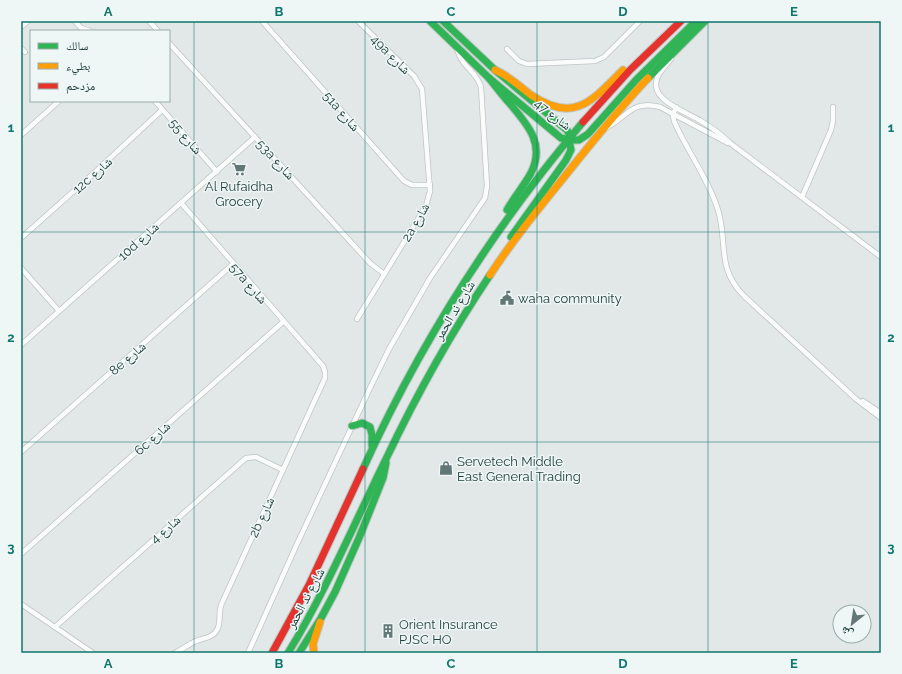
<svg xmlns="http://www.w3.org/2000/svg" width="902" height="674" viewBox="0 0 902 674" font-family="Raleway,'Noto Naskh Arabic',sans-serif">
<rect width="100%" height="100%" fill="#e1e8e7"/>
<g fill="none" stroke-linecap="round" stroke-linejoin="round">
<defs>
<g id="street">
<polyline points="75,21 81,28 90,31"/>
<polyline points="149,21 158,31"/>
<polyline points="262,21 404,181 412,185 430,185"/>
<polyline points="21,27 28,21"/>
<polyline points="169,43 370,263 384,274"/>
<polyline points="21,48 25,52"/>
<polyline points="507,49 519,61 527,64 595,61 604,57 640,21"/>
<path d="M671,59c-6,8 -16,16 -15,27 1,16 32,27 45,35 10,6 20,13 29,22l151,114"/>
<polyline points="155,101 217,172"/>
<path d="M676,107l-3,8 1,6c13,30 34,57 44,89 10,33 -2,58 26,86l112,103 25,19"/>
<path d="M604,129c22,-10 27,-30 56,-22l68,36"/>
<polyline points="21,135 59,101"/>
<polyline points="802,197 831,130 833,121 833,107"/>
<polyline points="21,238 93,174 162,110"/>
<polyline points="21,268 59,311"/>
<polyline points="357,319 426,206 430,191 422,89 414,76 358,21"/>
<polyline points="21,345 255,137"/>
<polyline points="863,401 881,413"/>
<polyline points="21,452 233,264"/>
<polyline points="21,554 283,322"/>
<polyline points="21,604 93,653"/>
<polyline points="55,627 246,458 256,457 283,470"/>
<path d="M175,653c6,-3 11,-7 17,-10 9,-6 21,-3 26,-15 3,-8 0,-17 4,-25l103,-225v-6l-2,-6 -142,-163"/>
<path d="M248,653l49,-109 73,-156 19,-39 41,-71 55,-80 2,-12 -6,-99c-5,-17 -19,-19 -24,-38"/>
</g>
<g id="fast">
<polyline points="430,21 489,78 561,138 569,140 569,134 567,130 495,70 443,21"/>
<path d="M489,78c7,9 14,18 22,27 18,21 34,40 20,68 -7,13 -17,24 -24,37"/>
<polyline points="648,78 705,21"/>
<polyline points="511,237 566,160 571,150 569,140 579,140 588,134 636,80 696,21"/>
<polyline points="352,426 362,423 370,427 372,435 372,446"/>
<path d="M363,469c57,-126 131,-242 220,-347"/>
<path d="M288,653c38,-62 66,-129 98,-194 30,-63 65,-126 104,-184"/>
<polyline points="299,653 321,618 335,592 359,538 383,478 386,463"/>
</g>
<g id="slow">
<path d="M495,70c14,6 24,16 36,25 43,29 61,6 92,-25"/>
<path d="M490,275c23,-35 49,-67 75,-99 27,-34 54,-67 83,-98"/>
<polyline points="314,653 313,644 320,622"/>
</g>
<g id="jam">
<polyline points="583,122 630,70 681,21"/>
<polyline points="272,653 309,585 363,469"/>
</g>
</defs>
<use href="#street" stroke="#bec5c4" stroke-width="6"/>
<use href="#fast" stroke="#bdc5c4" stroke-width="9"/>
<use href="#slow" stroke="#bdc5c4" stroke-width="9"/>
<use href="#jam" stroke="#bdc5c4" stroke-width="9"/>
<use href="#street" stroke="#fafcfb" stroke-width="4.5"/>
<use href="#fast" stroke="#30b455" stroke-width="7"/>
<use href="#slow" stroke="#ff9f0a" stroke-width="7"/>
<use href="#jam" stroke="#e5322d" stroke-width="7"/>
</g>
<path fill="none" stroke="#0f766e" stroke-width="1" stroke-opacity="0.55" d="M194,21v632M365,21v632M537,21v632M708,21v632M21,232h860M21,442h860"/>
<defs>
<symbol id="supermarket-bare" viewBox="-9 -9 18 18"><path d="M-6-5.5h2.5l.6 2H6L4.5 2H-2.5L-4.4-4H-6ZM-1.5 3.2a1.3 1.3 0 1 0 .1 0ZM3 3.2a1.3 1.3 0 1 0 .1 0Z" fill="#627877" stroke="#eef7f5" stroke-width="2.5" paint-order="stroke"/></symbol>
<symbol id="civic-bare" viewBox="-9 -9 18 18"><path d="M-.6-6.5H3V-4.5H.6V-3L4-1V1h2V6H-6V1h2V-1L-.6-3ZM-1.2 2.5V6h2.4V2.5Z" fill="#627877" stroke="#eef7f5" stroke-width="2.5" paint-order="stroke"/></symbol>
<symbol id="shop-bare" viewBox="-9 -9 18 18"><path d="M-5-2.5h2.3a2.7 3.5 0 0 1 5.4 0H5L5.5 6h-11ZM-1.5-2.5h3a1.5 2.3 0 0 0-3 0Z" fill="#627877" stroke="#eef7f5" stroke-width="2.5" paint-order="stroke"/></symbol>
<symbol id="building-bare" viewBox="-9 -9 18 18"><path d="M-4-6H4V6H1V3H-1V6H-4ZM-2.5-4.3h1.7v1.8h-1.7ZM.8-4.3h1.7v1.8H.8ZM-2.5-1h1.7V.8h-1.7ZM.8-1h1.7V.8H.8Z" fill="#627877" stroke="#eef7f5" stroke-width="2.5" paint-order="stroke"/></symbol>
</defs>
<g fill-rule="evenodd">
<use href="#supermarket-bare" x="229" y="159" width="20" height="20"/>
<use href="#civic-bare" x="497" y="288" width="20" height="20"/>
<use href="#shop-bare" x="436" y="458" width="20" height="20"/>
<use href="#building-bare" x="378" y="621" width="20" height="20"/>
</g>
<g text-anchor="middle" stroke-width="3" stroke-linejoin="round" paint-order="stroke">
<g font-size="13" fill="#1e3b3a" stroke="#eef7f5">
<text transform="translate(391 54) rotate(45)" y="5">49a شارع</text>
<text transform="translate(342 111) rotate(49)" y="5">51a شارع</text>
<text transform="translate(553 114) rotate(37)" y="5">شارع 47</text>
<text transform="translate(186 136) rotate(49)" y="5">شارع 55</text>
<text transform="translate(276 159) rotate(47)" y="5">53a شارع</text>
<text transform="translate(92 175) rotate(-42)" y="5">12c شارع</text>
<text transform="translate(415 222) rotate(-60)" y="5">2a شارع</text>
<text transform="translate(138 241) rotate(-42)" y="5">10d شارع</text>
<text transform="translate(249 283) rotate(49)" y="5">57a شارع</text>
<text transform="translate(454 310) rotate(-59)" y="5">شارع ند الحمر</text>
<text transform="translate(127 358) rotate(-41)" y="5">8e شارع</text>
<text transform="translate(152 438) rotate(-42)" y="5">6c شارع</text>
<text transform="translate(261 517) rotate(-65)" y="5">2b شارع</text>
<text transform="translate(165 529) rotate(-41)" y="5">شارع 4</text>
<text transform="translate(305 598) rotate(-62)" y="5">شارع ند الحمر</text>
</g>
<g font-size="13" fill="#1e3b3a" stroke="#eef7f5" text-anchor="start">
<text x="239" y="191" text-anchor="middle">Al Rufaidha<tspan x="239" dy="15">Grocery</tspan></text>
<text x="518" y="303">waha community</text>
<text x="457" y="466">Servetech Middle<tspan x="457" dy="15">East General Trading</tspan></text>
<text x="399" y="629">Orient Insurance<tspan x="399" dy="15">PJSC HO</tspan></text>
</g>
</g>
<rect width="902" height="674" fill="none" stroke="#eef7f5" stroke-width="44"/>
<rect x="30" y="30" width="140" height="72" fill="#eef7f5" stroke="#9bacaa"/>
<rect x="38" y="43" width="20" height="6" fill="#30b455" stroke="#9bacaa"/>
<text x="66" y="50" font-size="12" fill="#1e3b3a">سالك</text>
<rect x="38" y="63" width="20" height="6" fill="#ff9f0a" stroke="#9bacaa"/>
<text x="66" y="70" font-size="12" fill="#1e3b3a">بطيء</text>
<rect x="38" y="83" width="20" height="6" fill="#e5322d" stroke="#9bacaa"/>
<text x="66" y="90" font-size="12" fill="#1e3b3a">مزدحم</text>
<g transform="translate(852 624) rotate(210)"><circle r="19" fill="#eef7f5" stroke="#9bacaa"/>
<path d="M0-3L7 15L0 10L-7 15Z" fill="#627877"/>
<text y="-6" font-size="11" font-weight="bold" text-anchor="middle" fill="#1e3b3a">ش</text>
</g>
<rect x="22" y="22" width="858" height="630" fill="none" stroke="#0f766e" stroke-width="1.5"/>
<g font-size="13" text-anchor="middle" font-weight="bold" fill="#0f766e">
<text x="108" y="16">A</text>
<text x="279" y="16">B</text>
<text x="451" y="16">C</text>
<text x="623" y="16">D</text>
<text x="794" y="16">E</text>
<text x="11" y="132">1</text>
<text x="891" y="132">1</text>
<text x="11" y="342">2</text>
<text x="891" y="342">2</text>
<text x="11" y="552">3</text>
<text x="891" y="552">3</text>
<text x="108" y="668">A</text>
<text x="279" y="668">B</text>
<text x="451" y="668">C</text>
<text x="623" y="668">D</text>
<text x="794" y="668">E</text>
</g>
</svg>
